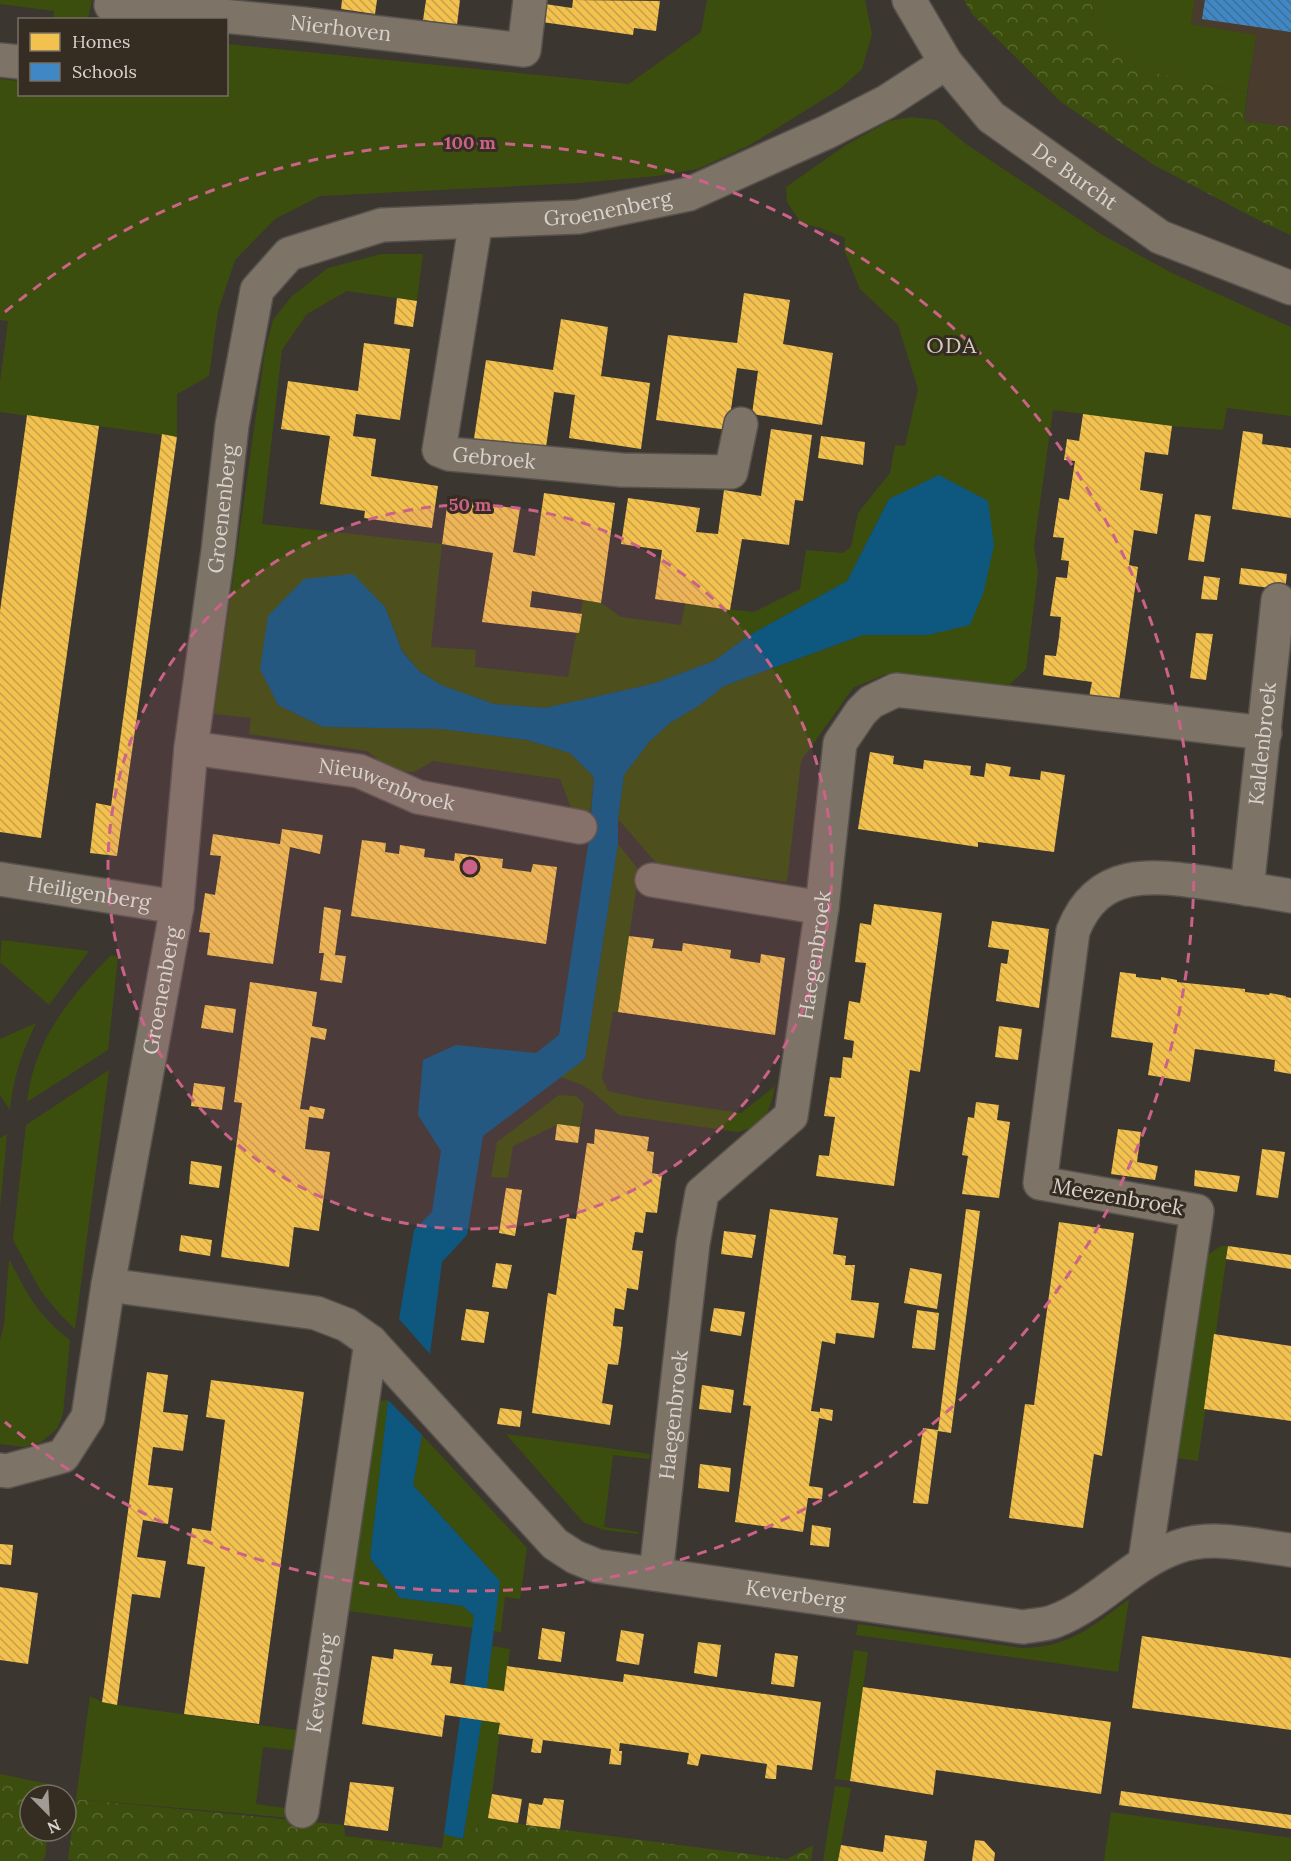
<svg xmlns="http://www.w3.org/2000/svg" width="1291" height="1861" viewBox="0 0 1291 1861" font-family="Lora,serif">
<defs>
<pattern id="forest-crowns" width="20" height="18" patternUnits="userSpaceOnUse" patternTransform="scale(1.5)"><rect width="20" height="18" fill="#3c4e0d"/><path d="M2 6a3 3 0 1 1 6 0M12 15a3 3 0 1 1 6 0" fill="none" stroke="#58672f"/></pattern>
<pattern id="homes-back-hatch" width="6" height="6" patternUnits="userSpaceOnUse" patternTransform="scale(1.5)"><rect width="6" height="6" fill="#f2c14e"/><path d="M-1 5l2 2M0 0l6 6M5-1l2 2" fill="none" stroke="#c6a04a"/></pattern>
<pattern id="schools-back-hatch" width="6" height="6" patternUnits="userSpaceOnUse" patternTransform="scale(1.5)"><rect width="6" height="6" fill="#3f88c5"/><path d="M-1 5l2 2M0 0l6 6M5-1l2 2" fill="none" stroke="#406e95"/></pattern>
</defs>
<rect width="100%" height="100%" fill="#3b3630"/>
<polygon fill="#493b2e" points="1195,0 1291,0 1291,127 1244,121 1255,35 1191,24"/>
<g fill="#3c4e0d">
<polygon points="0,0 92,0 88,19 53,20 54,11 0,4"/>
<polygon points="707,0 865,0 872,34 862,69 840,89 750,145 698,169 656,176 579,183 320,196 275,219 235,260 218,311 209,376 177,394 177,437 0,412 0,382 8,321 0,320 0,79 19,81 20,94 226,94 227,44 629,84 701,32"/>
<polygon points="1092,0 1195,0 1191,24 1256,35 1247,93 1146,71 1119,51 1094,18"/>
<polygon points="911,117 937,120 966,144 1104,236 1174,274 1291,327 1291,416 1227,408 1223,430 1172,426 1053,410 1034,546 1038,573 1026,669 1009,685 886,674 853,688 801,761 787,882 658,865 618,819 624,775 649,742 670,723 700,705 724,686 863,635 928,635 889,499 847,581 748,636 714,661 696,668 652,684 545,708 494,704 441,685 419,671 402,650 385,607 260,669 278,705 323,727 441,729 527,740 570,753 594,777 590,814 571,808 560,779 433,761 414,772 392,771 367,751 249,734 251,718 214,714 265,351 273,320 291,297 328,268 381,254 423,254 417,301 347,291 307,314 282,350 262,524 442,544 431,647 476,650 475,667 568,677 583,599 601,603 621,617 681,625 685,604 754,612 800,589 806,550 843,553 851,547 858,513 890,473 895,445 905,446 918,389 898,325 860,289 844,250 845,238 821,228 801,223 787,202 786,187 846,145 889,121"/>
<path d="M618,844l21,26 -21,142h-5l-11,66 6,13 37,8 96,14 34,-27c-5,26 -11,40 -38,46l-118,-17 -26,-23 -13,-8 -20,-7 25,-18z"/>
<polygon points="2,940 89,951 49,1005 0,962"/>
<path d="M111,955l7,2 -10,93 -81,52c7,-62 42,-104 84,-147z"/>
<path d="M36,1023c-15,32 -22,52 -26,87l-10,-15v-56z"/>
<polygon points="109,1070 75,1329 58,1312 41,1291 13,1240 26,1125"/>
<polygon points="559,1095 576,1096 584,1104 580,1127 557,1125 513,1146 508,1178 491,1177 497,1142"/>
<polygon points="7,1134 0,1209 0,1138"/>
<polygon points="1221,1246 1228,1246 1198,1461 1176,1458 1203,1258"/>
<path d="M9,1259c19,36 27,55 61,81l-7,74 -6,15 -16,13 -17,5 -24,-3v-104l4,-15z"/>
<polygon points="388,1400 370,1558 400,1598 463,1606 474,1616 473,1628 342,1610 370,1402"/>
<polygon points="506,1434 650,1454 649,1459 613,1455 604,1527 639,1532 638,1534 604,1530 583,1522"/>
<polygon points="422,1435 527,1548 520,1599 505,1597 501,1632 493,1631 500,1581 413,1485"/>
<path d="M1129,1599l-11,73 -262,-37 2,-11 163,24c48,0 72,-22 108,-49z"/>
<polygon points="492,1646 510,1649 492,1794 488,1818 463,1839"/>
<polygon points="854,1650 868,1652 850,1781 835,1779"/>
<polygon points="90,1696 102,1702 117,1705 302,1731 300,1751 263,1747 256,1804 292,1809 292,1818 76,1799"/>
<polygon points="835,1786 851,1788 838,1861 823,1861"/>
<polygon points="1111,1812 1291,1838 1291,1861 1104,1861"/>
</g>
<g fill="url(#forest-crowns)">
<polygon points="964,0 1092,0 1094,18 1119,51 1146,71 1247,93 1244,121 1291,127 1291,235 1266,224 1154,165 1061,102 972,14"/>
<polygon points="0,1774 53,1785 52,1795 30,1795 30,1831 48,1831 45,1858 42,1861 0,1861"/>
<polygon points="76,1799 344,1825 345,1836 442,1848 444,1834 463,1839 488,1818 526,1825 787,1859 813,1845 811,1861 74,1861 68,1859"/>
</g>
<g fill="#0e577f">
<polygon points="939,475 988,501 994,545 984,591 970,625 928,635 863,635 724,686 700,705 670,723 649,742 624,775 618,819 618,844 585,1059 483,1136 467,1235 442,1262 430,1354 399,1319 414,1230 432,1212 441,1151 418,1115 423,1060 456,1045 536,1053 559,1035 589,839 594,777 570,753 527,740 441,729 323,727 278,705 260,669 268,616 304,579 353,574 385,607 402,651 419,671 441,685 494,704 545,708 652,684 714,661 748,636 847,581 889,499"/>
<polygon points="388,1400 422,1435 413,1485 500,1581 487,1687 463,1839 444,1834 474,1616 463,1606 400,1598 370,1558"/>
</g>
<g fill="url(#homes-back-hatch)">
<polygon points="342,0 377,0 375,14 341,9"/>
<polygon points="426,0 460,0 457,25 423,20"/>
<polygon points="573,0 660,1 656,31 634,28 633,35 542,22 545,4 572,8"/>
<polygon points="744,293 790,300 783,344 833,353 822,425 752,414 758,371 737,368 728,430 656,420 668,335 737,343"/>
<polygon points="397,298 417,301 413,327 394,324"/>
<polygon points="561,319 608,327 601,376 650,383 641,449 569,438 575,395 554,392 545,454 473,445 486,360 553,370"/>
<polygon points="364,343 410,349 400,420 356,414 353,436 376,439 371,476 438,486 432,528 364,518 365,511 320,504 330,436 281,429 288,381 358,391"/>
<polygon points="1083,414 1172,426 1168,455 1145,452 1140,490 1163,494 1157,534 1134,530 1129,565 1138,567 1119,701 1089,697 1092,682 1043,675 1045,655 1056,656 1059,637 1061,617 1050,616 1056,577 1067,578 1069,561 1061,560 1064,538 1053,537 1059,498 1069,500 1075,461 1064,460 1067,439 1079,441"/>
<polygon points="27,415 99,426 41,838 0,832 0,611"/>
<polygon points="771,429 812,435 803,501 795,500 789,545 742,539 730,610 655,599 662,550 621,544 628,498 700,508 696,532 718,534 724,490 761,496"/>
<polygon points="1243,431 1263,434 1262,444 1291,448 1291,518 1232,509"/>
<polygon points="162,434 177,437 117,856 90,853 96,803 111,806"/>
<polygon points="821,436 865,442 863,465 818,458"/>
<polygon points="544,493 615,503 601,603 532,591 530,607 582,614 579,633 482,622 493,553 442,544 448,499 520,509 513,552 535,556"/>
<polygon points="1195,514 1211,516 1204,562 1188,560"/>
<polygon points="1241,568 1287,574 1285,590 1239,584"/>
<polygon points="1204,576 1220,578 1217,600 1201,599"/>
<polygon points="1196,633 1213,634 1206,680 1190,678"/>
<polygon points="870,752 894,756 893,764 923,769 924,760 971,766 970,775 984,777 986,763 1011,767 1009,776 1040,780 1041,771 1065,775 1054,852 978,842 978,847 858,829"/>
<polygon points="282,829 323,835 320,854 290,847 273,964 207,955 210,933 199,932 202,913 205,893 215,895 221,856 210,855 213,834 280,844"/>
<polygon points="362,840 386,843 385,852 399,854 400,845 425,849 424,857 454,861 455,853 503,859 502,868 516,870 531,872 533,864 557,867 546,944 351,916"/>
<polygon points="874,904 942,913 920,1072 910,1070 894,1186 816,1176 819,1155 829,1156 835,1117 824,1116 830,1077 841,1078 843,1057 852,1058 854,1041 844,1039 849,1001 860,1003 866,963 855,962 860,923 871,925"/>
<polygon points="324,907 341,910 335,955 346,956 342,983 320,980 324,953 319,953"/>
<polygon points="992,921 1049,929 1039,1008 996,1001 1001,963 1007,964 1009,950 988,947"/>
<polygon points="629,936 654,939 652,948 682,951 683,943 731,950 730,958 746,961 760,963 761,954 785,958 775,1035 618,1012"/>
<polygon points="1120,972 1136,974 1136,977 1161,980 1161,977 1177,980 1177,982 1245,989 1245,992 1269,995 1270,993 1286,996 1286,997 1291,998 1291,1074 1274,1071 1275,1060 1195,1049 1190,1082 1148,1075 1153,1043 1111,1037"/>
<polygon points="250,982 317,992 312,1026 327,1029 325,1040 311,1037 300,1109 309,1110 310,1106 325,1109 323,1119 309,1117 305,1149 330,1152 319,1231 294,1227 289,1267 221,1257 242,1103 234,1102"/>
<polygon points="205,1005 236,1009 233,1033 201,1028"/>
<polygon points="999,1026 1022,1029 1018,1060 995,1057"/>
<polygon points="194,1083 225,1087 222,1110 191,1106"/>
<polygon points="976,1102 999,1105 997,1120 1010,1122 999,1198 962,1194 968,1156 962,1155 968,1117 974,1118"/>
<polygon points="557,1124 580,1127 578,1143 555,1140"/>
<polygon points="595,1129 649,1137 647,1151 654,1152 652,1173 662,1175 657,1213 646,1212 643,1233 635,1232 632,1250 643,1251 638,1290 627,1288 624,1310 615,1308 613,1326 623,1327 621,1346 618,1365 608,1364 602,1403 613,1405 610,1425 532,1413 548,1293 556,1295 567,1218 576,1219 587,1143 594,1144"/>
<polygon points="1118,1129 1141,1132 1137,1162 1158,1166 1155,1180 1111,1174"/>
<polygon points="1262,1149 1285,1152 1278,1198 1256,1195"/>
<polygon points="191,1161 222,1166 219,1188 189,1184"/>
<polygon points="1195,1170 1240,1176 1237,1192 1194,1186"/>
<polygon points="506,1188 522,1190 515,1236 499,1233"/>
<polygon points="770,1209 838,1218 833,1254 846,1256 845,1265 855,1265 851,1300 879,1303 874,1338 836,1333 835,1344 822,1341 811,1411 820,1412 820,1408 833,1410 832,1421 819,1418 809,1486 823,1488 822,1499 808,1498 803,1532 735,1522 751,1406 743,1405"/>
<polygon points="966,1209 980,1211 951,1433 938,1431"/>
<polygon points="1059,1222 1134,1233 1102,1456 1094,1454 1083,1528 1009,1518 1025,1404 1034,1405"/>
<polygon points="724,1231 756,1235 752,1258 721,1254"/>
<polygon points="181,1235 212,1240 210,1256 179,1251"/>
<polygon points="1228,1246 1291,1255 1291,1269 1226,1259"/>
<polygon points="496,1263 512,1265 507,1289 492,1287"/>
<polygon points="910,1268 942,1274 937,1309 904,1303"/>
<polygon points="714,1308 745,1312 741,1336 710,1331"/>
<polygon points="466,1309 489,1312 484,1343 461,1340"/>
<polygon points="917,1310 939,1313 935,1350 912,1348"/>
<polygon points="1214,1334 1291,1346 1291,1421 1204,1409"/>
<polygon points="147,1372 168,1375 163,1412 188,1415 183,1451 153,1447 148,1485 173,1488 168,1524 143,1520 137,1557 166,1561 160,1598 132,1594 117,1705 102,1702"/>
<polygon points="211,1380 304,1392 259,1724 184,1714 205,1567 187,1564 192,1528 211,1531 225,1420 206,1417"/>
<polygon points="702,1385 734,1390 731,1413 699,1409"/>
<polygon points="500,1408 522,1411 520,1427 497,1424"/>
<polygon points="923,1428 938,1430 928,1504 913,1503"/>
<polygon points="700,1464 731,1468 729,1492 698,1488"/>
<polygon points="812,1525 831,1528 829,1547 810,1545"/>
<polygon points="0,1544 13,1545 11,1565 0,1564"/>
<polygon points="0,1587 38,1593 28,1664 0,1660"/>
<polygon points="542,1628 565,1632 561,1662 538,1659"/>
<polygon points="621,1630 644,1634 639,1665 616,1661"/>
<polygon points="1142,1636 1291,1658 1291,1730 1132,1708"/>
<polygon points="698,1642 721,1645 717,1677 694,1673"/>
<polygon points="394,1649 433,1654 431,1665 452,1667 450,1683 504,1691 507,1666 623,1682 624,1674 821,1702 812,1770 777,1765 776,1779 771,1779 765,1778 767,1764 701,1754 698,1766 687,1764 689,1753 620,1743 619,1751 622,1751 621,1765 609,1764 611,1749 543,1740 541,1753 536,1753 531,1752 533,1739 498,1734 500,1723 445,1715 442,1737 362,1724 372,1656 393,1659"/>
<polygon points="775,1653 798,1656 794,1687 771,1684"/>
<polygon points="863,1687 1111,1722 1101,1794 936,1770 933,1795 850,1781"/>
<polygon points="350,1782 394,1787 388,1831 344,1825"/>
<polygon points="1121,1791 1291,1815 1291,1829 1119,1805"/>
<polygon points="492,1794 522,1799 518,1823 488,1818"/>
<polygon points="544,1798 564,1800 560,1829 526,1825 529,1803 542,1805"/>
<polygon points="885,1835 927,1841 924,1861 838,1861 841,1845 883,1852"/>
<polygon points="975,1840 984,1841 995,1853 994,1861 972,1861"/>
</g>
<polygon fill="url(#schools-back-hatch)" points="1205,0 1291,0 1291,32 1202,19"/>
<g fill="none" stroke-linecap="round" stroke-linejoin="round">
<defs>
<g id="minor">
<path id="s1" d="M112,0l-1,5 193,19 220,26 6,-50"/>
<polyline points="0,60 20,62"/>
<path id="s2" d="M476,221l-37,229 10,4 173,16 109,2 10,-48"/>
<path id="s3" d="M191,748l168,23 59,26 162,30"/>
<path id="s4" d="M0,879l177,28"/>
<polyline points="652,880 822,908"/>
<path id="s5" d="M1247,889l31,-289"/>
<path id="s6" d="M108,1285l208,28 31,12 24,17 184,202 20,13 22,9 426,61c10,-2 23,-2 32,-6 45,-17 76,-58 122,-74 35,-13 78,-1 114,3"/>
<path id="s7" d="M0,1470l7,1 56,-15 25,-39 20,-132 69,-378 14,-159 27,-197 14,-126 25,-135 32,-36 93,-29 196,-8 111,-23 138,-62 59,-30 60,-39"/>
<path d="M1145,1561l52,-350 -157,-28 33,-252c25,-64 79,-56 135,-48 28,4 55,8 83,13"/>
<path id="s8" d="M656,1574l37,-331 9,-50 89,-77 31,-208 18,-165 21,-31 10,-10 25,-12 369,43"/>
<path id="s9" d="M302,1811l69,-469"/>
</g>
<g id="tertiary">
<path id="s10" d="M909,0l37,63 45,54 169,120 131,51"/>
</g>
</defs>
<use href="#minor" stroke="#57524d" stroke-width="36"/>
<use href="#tertiary" stroke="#57524d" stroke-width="36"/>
<use href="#minor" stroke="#7d7366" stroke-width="33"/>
<use href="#tertiary" stroke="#7d7366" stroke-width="33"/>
</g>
<circle cx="470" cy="867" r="362" fill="#cb6288" fill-opacity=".12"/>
<g fill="none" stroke="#cb6288" stroke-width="3" stroke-dasharray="10 8">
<circle cx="470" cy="867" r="362"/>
<path d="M5 312A724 724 0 1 1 5 1422"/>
</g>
<g text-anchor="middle" stroke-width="6" stroke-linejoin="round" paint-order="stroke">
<g font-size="21" fill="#d9d2cc" stroke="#352c22">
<text dy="7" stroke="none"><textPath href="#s1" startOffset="236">Nierhoven</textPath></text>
<text dy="7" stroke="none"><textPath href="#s10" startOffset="246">De Burcht</textPath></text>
<text dy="7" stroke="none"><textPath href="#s7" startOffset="1624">Groenenberg</textPath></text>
<text dy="7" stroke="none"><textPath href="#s2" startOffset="288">Gebroek</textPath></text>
<text dy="7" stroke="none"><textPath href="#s7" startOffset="1030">Groenenberg</textPath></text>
<text dy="7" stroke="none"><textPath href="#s5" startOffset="146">Kaldenbroek</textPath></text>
<text dy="7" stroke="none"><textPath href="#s3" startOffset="200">Nieuwenbroek</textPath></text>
<text dy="7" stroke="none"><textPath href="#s4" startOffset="90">Heiligenberg</textPath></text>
<text dy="7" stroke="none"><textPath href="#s8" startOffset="664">Haegenbroek</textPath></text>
<text dy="7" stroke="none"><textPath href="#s7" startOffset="544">Groenenberg</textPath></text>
<text transform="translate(1118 1197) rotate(10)" y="7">Meezenbroek</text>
<text dy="7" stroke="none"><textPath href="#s8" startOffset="160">Haegenbroek</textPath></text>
<text dy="7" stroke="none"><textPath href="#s6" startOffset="794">Keverberg</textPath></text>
<text dy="7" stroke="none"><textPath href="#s9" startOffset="129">Keverberg</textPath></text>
</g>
<g font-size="22" letter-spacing="1.5" fill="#d7cbbf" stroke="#352c22">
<text x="952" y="353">ODA</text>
</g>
</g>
<circle cx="470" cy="867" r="9" fill="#cb6288" stroke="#352c22" stroke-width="3"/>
<g font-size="18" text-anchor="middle" font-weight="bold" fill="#cb6288" stroke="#352c22" stroke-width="6" stroke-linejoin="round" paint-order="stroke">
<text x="470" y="149">100 m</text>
<text x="470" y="511">50 m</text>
</g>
<rect x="18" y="18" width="210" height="78" fill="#352c22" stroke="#776e66" stroke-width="1.5"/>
<rect x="30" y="33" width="30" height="18" fill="#f2c14e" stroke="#776e66" stroke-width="1.5"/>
<text x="72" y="48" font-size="18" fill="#d9d2cc">Homes</text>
<rect x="30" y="63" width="30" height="18" fill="#3f88c5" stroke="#776e66" stroke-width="1.5"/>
<text x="72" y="78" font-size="18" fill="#d9d2cc">Schools</text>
<g transform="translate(48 1813) rotate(156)"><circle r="28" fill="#352c22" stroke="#776e66" stroke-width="1.5"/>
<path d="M0-4.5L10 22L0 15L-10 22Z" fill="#a29b95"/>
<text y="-9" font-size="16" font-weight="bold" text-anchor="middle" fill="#d9d2cc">N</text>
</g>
</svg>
